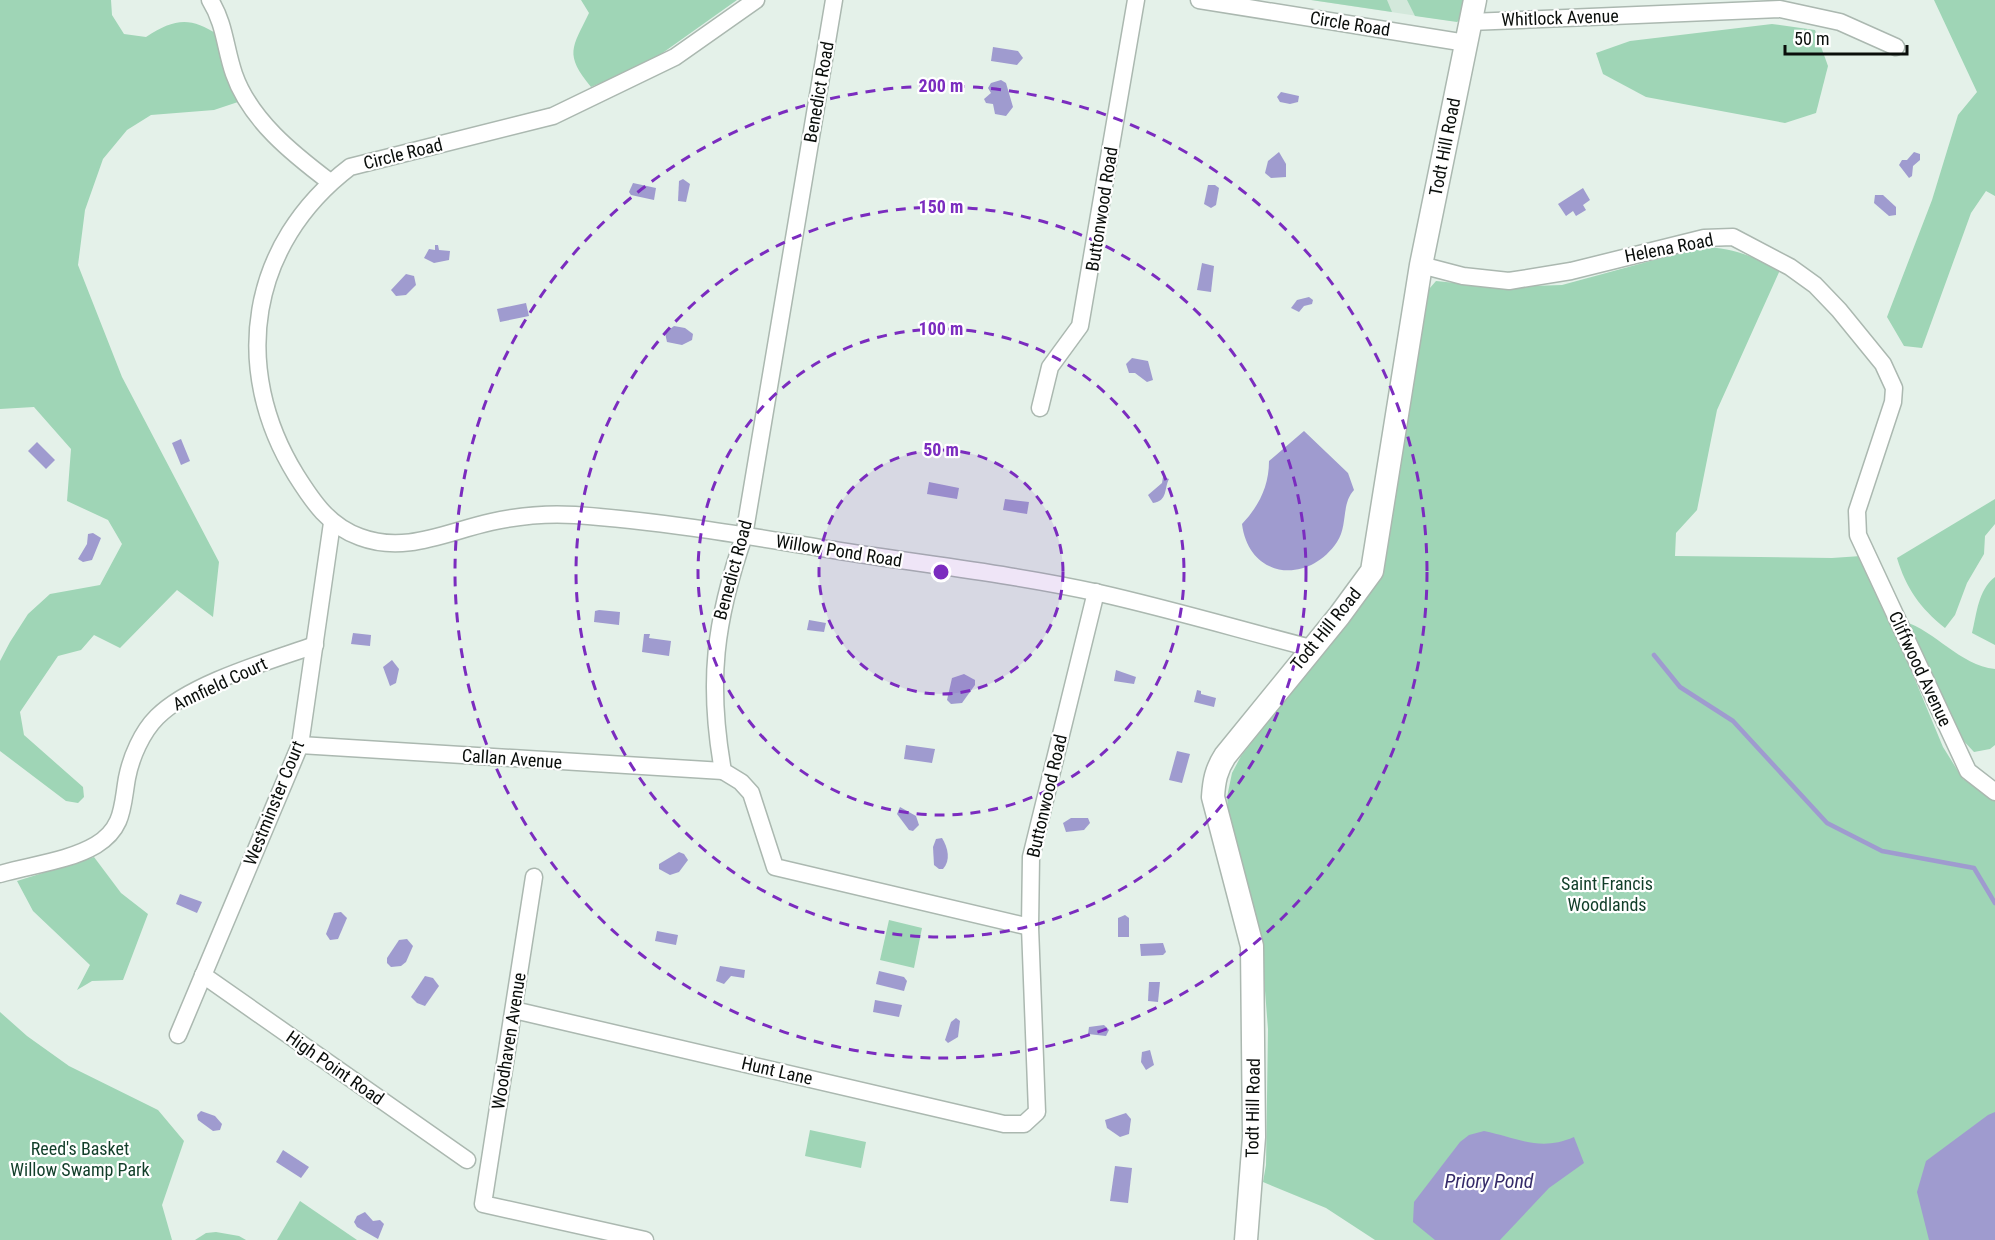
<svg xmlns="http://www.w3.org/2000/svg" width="1995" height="1240" viewBox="0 0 1995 1240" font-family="'Roboto Condensed',sans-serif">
<rect width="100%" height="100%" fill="#e4f1e9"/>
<polygon fill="#d3e8db" points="1311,0 1456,0 1451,21"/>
<g fill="#9fd5b6">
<path d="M0,0h111l1,15 12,19 22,3c28,-18 44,-21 72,-2l8,41 12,26 -24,8 -63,5 -24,15 -24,29 -18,51 -7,55 44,112 97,185 -6,55 -36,-27 -57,58 -26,-13 -13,15 -23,6 -38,56 4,23 59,52 1,10 -6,6 -12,-2 -66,-50v-90l10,-19 18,-28 22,-20 50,-9 22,-41 -14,-24 -41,-19 4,-52 -37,-42 -34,2z"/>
<path d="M581,0h156l-90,64 -56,23c-27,-33 -19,-39 -2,-74z"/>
<polygon points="1311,0 1387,0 1392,12"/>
<polygon points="1407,0 1465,0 1461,19 1457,22 1415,16"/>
<polygon points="1934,0 1995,0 1995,196 1986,191 1971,213 1922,348 1904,346 1887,317 1932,200 1958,115 1977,92"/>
<polygon points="1772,24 1815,30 1828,66 1816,113 1785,123 1646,97 1603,74 1596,53 1630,41"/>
<path d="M1702,247c30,0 52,10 78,23l-63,140 -20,100 -21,23 -1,23 157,2 29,-2 13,25 69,166 20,32 32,19v442h-620l-49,-32 -63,-26 3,-17 2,-136 -7,-89 -32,-123 -2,-20 5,-24 9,-17 120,-152 65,-304 3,-11 7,-8 59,6 67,-2z"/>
<path d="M1995,499v25l-10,12 -1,18 -17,29 -12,32 -10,13c-25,-20 -39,-40 -48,-70z"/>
<path d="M1995,577v68l-23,-12c5,-20 6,-43 23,-56z"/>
<path d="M1903,621c33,10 56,44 92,48v76l-5,4 -16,3 -15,-16z"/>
<polygon points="94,857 121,893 148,914 123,980 92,981 77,990 90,965 33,911 17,881"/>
<polygon points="889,920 922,928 914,968 880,960"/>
<polygon points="0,1012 27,1036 69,1066 158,1110 184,1141 162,1205 172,1240 0,1240"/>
<polygon points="810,1130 866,1142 861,1168 805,1156"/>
<polygon points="300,1201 357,1240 277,1240"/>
<polygon points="216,1232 239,1236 246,1240 195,1240 206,1233"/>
</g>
<g fill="#9f9bcf">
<polygon points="993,47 1018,51 1023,58 1017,65 991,61"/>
<polygon points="1001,80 1006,83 1013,107 1006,116 995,114 993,104 986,103 984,99 991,93 988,88 991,83"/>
<polygon points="1281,92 1299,96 1298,102 1290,104 1280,102 1277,97"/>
<polygon points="1279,152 1286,164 1286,177 1271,178 1265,173 1268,161"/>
<polygon points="1914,152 1920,154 1920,160 1913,166 1912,176 1909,178 1899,165 1902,160 1907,160"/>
<polygon points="683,179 690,184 686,202 678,201 679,181"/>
<polygon points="633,183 656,188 654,200 631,195 629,192"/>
<polygon points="1208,185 1215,185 1219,188 1216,205 1211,208 1204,204"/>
<polygon points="1583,188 1590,200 1583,205 1586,210 1576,216 1573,211 1566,216 1558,204"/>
<polygon points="1875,195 1883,195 1896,207 1896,215 1889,216 1874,203"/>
<polygon points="435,245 438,245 439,250 450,251 449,260 434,263 424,258 429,249 435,250"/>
<polygon points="1202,263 1214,266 1211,292 1197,290"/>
<polygon points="406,274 414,276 416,285 406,295 396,296 391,290"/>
<polygon points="1309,297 1313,300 1312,304 1304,306 1299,312 1291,308 1297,300"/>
<polygon points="526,303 529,316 500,322 497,309"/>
<polygon points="674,326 685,328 693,334 692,340 682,345 667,342 665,333"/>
<polygon points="1132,358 1148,361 1153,380 1147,382 1135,373 1129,373 1126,364"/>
<path d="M1304,431l44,42 6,17c-13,14 -6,36 -17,52 -29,43 -88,37 -95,-18 17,-18 27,-38 27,-63z"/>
<polygon points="181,439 190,461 181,465 172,443"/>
<polygon points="37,442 55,460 46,469 28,451"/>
<path d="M1163,477l6,2c-5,9 -1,22 -16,24l-5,-8 14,-12z"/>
<polygon points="929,482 959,488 957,499 927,494"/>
<polygon points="1005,499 1029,502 1027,514 1003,510"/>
<polygon points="93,533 101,538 92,560 83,562 78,559 87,544 88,534"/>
<polygon points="599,610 620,612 619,625 594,622 595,611"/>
<polygon points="809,620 826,623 824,632 807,630"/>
<polygon points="353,633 371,635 370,646 351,644"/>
<polygon points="644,634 650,634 649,638 671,641 669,656 642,652"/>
<polygon points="392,660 399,669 396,683 390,686 383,667"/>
<polygon points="1116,670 1136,677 1134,684 1114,681"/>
<polygon points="964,674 975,680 975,685 962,703 951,704 947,700 952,678"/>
<polygon points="1197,690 1201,691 1201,694 1216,698 1214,707 1194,702"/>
<polygon points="906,745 935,749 932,763 904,759"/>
<polygon points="1177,751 1190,754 1182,783 1169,780"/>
<polygon points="900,807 916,816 919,825 913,831 909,830 897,814"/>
<polygon points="1071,818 1088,818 1090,823 1084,830 1066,832 1063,823"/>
<path d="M942,838c6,10 9,22 1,31h-4l-5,-4 -1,-18 3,-8z"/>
<polygon points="679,852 684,854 688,860 679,872 670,875 659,869 659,864"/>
<polygon points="180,894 202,902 197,913 176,904"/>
<polygon points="341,912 347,918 338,939 330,940 326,934 334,913"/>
<polygon points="1125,915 1129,918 1129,937 1118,937 1118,918"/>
<polygon points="657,931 678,935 676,945 655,941"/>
<polygon points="407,939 413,946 406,962 401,966 391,967 387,963 387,958 399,940"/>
<polygon points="1163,943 1166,952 1163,955 1141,956 1140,944"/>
<polygon points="720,966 745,970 744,978 731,976 724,984 716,981"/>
<polygon points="879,971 904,977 907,981 904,991 876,984"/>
<polygon points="425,976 433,978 439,986 425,1006 417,1003 411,997"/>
<polygon points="1149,982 1160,982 1158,1002 1148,1001"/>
<polygon points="875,1000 902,1005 899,1017 873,1012"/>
<polygon points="956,1018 960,1021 958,1037 948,1043 945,1040 951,1022"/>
<polygon points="1104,1025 1109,1030 1106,1036 1088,1034 1089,1027"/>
<polygon points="1150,1050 1154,1065 1146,1070 1141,1062 1142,1052"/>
<polygon points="201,1111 215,1116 222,1124 220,1130 213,1131 198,1120 197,1115"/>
<polygon points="1995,1112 1995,1240 1929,1240 1917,1192 1926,1161 1988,1115"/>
<polygon points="1126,1113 1131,1119 1129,1134 1120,1137 1107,1128 1105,1120"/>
<path d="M1484,1131c34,7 56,21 90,6l10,26 -35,25 -49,52h-65l-22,-18 1,-20 46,-60 9,-7z"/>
<polygon points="283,1150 309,1167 301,1178 276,1162"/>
<polygon points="1115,1166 1132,1168 1128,1203 1110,1201"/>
<polygon points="365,1212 373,1221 380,1220 384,1224 378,1239 357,1227 354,1222 357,1216"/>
</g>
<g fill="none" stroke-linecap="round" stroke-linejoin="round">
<polyline stroke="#9f9bcf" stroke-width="4.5" points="1654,655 1680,687 1733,721 1827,823 1882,851 1974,868 1995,903"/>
<defs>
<g id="street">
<path d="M210,0c15,24 15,48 24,74 16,46 59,80 96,108"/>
<path d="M756,0l-81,57 -122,59 -203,51c-101,77 -120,201 -54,308 17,27 33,51 64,62 45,17 86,-5 131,-15 27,-6 55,-9 84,-7 86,6 173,21 259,35 87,14 179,24 265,43 71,16 142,37 212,55"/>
<path d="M834,0l-90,536c-29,85 -37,146 -21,235l18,11 10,11 24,74 255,60"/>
<polyline points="1199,0 1466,43"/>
<polyline points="1470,22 1780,9 1840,22 1896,47"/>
<polyline points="1421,265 1463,276 1509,281 1571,271 1704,238 1733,237 1790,267 1815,285 1839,310 1883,364 1894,388 1893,402 1857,511 1858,535 1968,771 1995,792"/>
<polyline points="1040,408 1050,367 1080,326 1136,0"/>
<polyline points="300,745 723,771"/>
<path d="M0,874c31,-9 69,-13 96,-29 28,-17 26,-39 31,-67 4,-21 15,-46 30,-61 34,-34 113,-56 158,-72"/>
<polyline points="534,877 483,1204 645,1240"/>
<polyline points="203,975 467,1160"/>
<polyline points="514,1010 1004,1124 1024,1124 1037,1112 1030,927 1031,857 1096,592"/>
<polyline points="178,1035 300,745 332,523"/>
</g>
<path id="secondary" d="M1246,1240l8,-103 -2,-191 -39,-149c1,-16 3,-27 12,-41l114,-140 33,-45 49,-306 54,-265"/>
</defs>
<use href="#street" stroke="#abb8b0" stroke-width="19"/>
<use href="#secondary" stroke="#abb8b0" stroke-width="25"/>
<use href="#street" stroke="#fff" stroke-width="16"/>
<use href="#secondary" stroke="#fff" stroke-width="22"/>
</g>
<circle cx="941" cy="572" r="122" fill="#7b2cbf" fill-opacity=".12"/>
<g fill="none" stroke="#7b2cbf" stroke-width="3" stroke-dasharray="10 8">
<circle cx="941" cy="572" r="122"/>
<circle cx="941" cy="572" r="243"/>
<circle cx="941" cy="572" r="365"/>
<circle cx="941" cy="572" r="486"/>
</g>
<g text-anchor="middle" stroke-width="4.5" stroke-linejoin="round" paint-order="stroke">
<g font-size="18" fill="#0a0e0b" stroke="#fff">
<text transform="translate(1560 18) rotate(-2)" y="6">Whitlock Avenue</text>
<text transform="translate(1350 24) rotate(9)" y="6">Circle Road</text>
<text transform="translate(819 92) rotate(-80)" y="6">Benedict Road</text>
<text transform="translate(1445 147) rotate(-79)" y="6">Todt Hill Road</text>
<text transform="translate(403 154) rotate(-14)" y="6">Circle Road</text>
<text transform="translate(1102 209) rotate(-81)" y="6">Buttonwood Road</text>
<text transform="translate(1669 248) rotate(-11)" y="6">Helena Road</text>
<text transform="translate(839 551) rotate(9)" y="6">Willow Pond Road</text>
<text transform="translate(733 570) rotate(-75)" y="6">Benedict Road</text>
<text transform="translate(1326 629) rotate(-51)" y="6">Todt Hill Road</text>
<text transform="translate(1920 669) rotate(65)" y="6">Cliffwood Avenue</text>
<text transform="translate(220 684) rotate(-25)" y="6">Annfield Court</text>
<text transform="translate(512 759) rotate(4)" y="6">Callan Avenue</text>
<text transform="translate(1047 796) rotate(-77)" y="6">Buttonwood Road</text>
<text transform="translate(274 803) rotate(-68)" y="6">Westminster Court</text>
<text transform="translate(509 1041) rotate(-81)" y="6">Woodhaven Avenue</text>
<text transform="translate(335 1068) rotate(35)" y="6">High Point Road</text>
<text transform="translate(777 1071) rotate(13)" y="6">Hunt Lane</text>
<text transform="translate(1253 1108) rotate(-89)" y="6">Todt Hill Road</text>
</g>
<g font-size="18" fill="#113e29" stroke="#fff">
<text x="1607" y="890">Saint Francis<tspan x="1607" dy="21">Woodlands</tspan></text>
<text x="80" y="1155">Reed's Basket<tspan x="80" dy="21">Willow Swamp Park</tspan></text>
</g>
<g font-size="20" font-style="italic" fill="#352b69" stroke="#fff">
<text x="1489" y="1188">Priory Pond</text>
</g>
</g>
<circle cx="941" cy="572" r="9" fill="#7b2cbf" stroke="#fff" stroke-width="3"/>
<g font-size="18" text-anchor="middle" font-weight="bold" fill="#7b2cbf" stroke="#fff" stroke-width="4.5" stroke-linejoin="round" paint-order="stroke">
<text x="941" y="92">200 m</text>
<text x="941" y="213">150 m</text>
<text x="941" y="335">100 m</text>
<text x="941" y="456">50 m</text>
</g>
<path d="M1785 45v9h122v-9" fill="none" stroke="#0a0e0b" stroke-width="3"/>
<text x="1794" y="45" font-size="18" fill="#0a0e0b" stroke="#ffffff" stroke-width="4.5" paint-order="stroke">50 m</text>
</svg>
